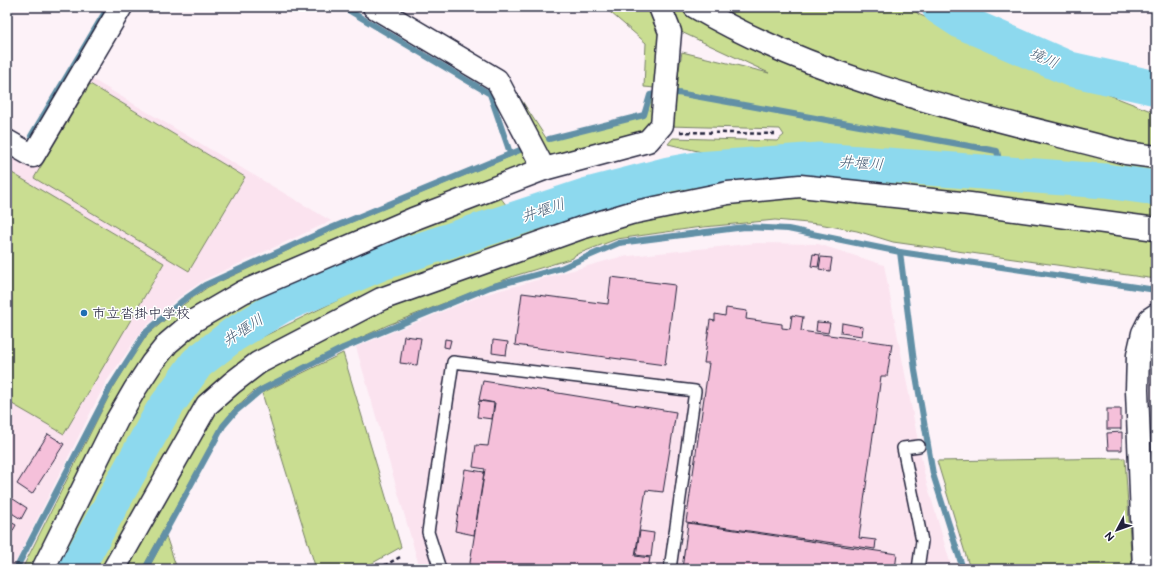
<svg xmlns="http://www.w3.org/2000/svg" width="1163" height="576" viewBox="0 0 1163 576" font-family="'Balsamiq Sans','Klee One',sans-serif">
<rect width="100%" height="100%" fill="#fdf2f8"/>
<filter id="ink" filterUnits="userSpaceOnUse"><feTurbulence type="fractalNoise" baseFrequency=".025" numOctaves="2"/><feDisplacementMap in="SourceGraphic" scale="8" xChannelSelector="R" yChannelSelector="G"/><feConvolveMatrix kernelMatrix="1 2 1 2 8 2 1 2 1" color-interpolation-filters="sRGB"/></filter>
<g filter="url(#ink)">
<g fill="#fbe3ef">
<polygon points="90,78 331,221 204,280 178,298 144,328 106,382 15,563 11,569 7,569 7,150 37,167"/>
<polygon points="757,243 818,244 884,265 925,477 952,569 420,569 356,347 483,295 620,257"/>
</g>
<g fill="#c9dd91" stroke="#768066">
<polygon points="604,7 653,7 660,18 655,129 544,160 513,87 548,141 645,116 650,97 655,97 655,88 644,87 646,43"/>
<polygon points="664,7 684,7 717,26 1156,165 1156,180 1107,172 903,157 864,150 790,148 706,153 668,144 673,138 777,141 784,135 780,129 669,126 682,52 769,73 677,30"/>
<polygon points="707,7 913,7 918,14 1065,78 1156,113 1156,152 850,71"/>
<polygon points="90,84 245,177 189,271 34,178"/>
<polygon points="528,149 534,162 195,312 37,569 22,569 113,388 131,359 147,335 184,304 208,287 332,230"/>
<polygon points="7,170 164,263 64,434 7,401"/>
<path d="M774,170c128,1 255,13 382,25v26l-357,-38 -175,26 -380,158 -134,202h-21l82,-146 27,-40 44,-36 143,-70 121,-48 167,-48z"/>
<polygon points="497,193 510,210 376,257 249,313 214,335 192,354 172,376 147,415 70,569 49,569 140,389 199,323"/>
<polygon points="772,193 1156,234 1156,279 893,242 857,231 819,224 775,220 694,228 617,239 575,255 573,258 514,276 388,325 337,349 254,391 234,409 222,424 142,569 118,569 209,412 236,386 352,320 590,229"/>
<polygon points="343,353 401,547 362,569 316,569 262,393"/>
<polygon points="1125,458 1132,569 970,569 937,461"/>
<polygon points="166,536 177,569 148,569"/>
</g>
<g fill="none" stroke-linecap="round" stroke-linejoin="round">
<g stroke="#6290a6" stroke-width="6">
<polyline points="343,7 490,94 510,153"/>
<polyline points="671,94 678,93 997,151 1002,174"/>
<polyline points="31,136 108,7"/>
<polyline points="549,139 644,115 650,95 655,94"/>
<polyline points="900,252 915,370 933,474 963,569"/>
<polyline points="16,569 111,386 145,333 182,301 205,285 331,228 520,150"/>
<polyline points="145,569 223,426 235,412 261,390 343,348 490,287 561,268 619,243 745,227 788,229 900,252 1156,290"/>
</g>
<g stroke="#8dd9ee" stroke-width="35">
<polyline points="939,7 962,22 1070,69 1156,88"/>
<polyline points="76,569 162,412 197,363 233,335 281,306 384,262 588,195 669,174 697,169 819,160 1105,181 1156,188"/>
</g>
</g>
<g fill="#f5c0da" stroke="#22223b">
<polygon points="813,254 820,255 818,267 811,266"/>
<polygon points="821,257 832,258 830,271 819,269"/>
<polygon points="611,277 675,285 665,365 515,345 522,293 608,304"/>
<polygon points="726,308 747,311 746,319 782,324 782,328 790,329 792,315 803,317 801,331 892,344 887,376 881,376 859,538 876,540 875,549 686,522 709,363 704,363 710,320 715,321 715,314 725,316"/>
<polygon points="817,322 830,323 828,333 816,331"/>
<polygon points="842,323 863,327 862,336 841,333"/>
<polygon points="404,336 421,338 417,365 400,363"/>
<polygon points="445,339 451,340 449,348 444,347"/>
<polygon points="493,340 508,342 506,355 492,353"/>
<polygon points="483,381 676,412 663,492 646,490 635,556 650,558 648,569 469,569 485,469 473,467 476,445 488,446 495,403 479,400"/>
<polygon points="479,401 494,403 492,419 477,417"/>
<rect x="1107" y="409" width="14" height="20"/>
<polygon points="1122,432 1122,450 1108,450 1107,433"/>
<polygon points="48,434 64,444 32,494 17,484"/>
<polygon points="465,469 484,472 474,535 455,531"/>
<polygon points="7,495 27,508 21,519 7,510"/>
<polygon points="7,520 16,525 10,536 7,534"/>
<polygon points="688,523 897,554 895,569 682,569"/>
<polygon points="640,531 654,533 651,557 636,555"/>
</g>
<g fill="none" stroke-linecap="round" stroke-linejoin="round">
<defs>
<g id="service">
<polyline points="440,569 428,532 453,362 695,391 670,569"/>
<polyline points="918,569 922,541 903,448 919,446"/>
</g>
<g id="minor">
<polyline points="374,7 497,80 544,169"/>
<path d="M695,7c131,77 284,107 431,146l30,4"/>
<polyline points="7,141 33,156 121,7"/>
<polyline points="43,569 117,420 135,389 152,363 168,343 195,320 243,292 413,219 544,169 648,141 662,125 670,32 660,7"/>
<polyline points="114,569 207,405 232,383 258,363 381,299 581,228 631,213 728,193 800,186 970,204 1156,229"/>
<polyline points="1144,569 1137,390 1138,355 1143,333 1150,319 1156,315"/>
</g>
</defs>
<use href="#service" stroke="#22223b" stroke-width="14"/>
<use href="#minor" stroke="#22223b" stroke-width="25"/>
<g stroke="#22223b" stroke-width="2.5" stroke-dasharray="4 3" stroke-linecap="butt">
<polyline points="680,132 777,134"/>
<polyline points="378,569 402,556"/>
</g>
<use href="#service" stroke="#fff" stroke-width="11"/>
<use href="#minor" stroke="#fff" stroke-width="22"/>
</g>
</g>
<circle fill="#1f6fb2" stroke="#fff" stroke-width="1.5" cx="84" cy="313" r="4"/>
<g text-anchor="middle" stroke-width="3" stroke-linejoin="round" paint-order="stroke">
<g font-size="14" fill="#22223b" stroke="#fff" text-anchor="start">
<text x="92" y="318">市立沓掛中学校</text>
</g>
<g font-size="15" font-style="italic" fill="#425971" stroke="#fff">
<text transform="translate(1044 58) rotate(24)" y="5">境川</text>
<text transform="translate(861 163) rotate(4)" y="5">井堰川</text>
<text transform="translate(543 210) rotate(-18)" y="5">井堰川</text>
<text transform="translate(243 330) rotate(-33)" y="5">井堰川</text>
</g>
</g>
<rect width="1163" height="576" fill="none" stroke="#fff" stroke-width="24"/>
<rect x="12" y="12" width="1139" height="552" fill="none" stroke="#22223b" stroke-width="1.5" filter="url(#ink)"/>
<g transform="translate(1117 530) rotate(229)" stroke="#ffffff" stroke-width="3" paint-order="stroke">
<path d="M0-3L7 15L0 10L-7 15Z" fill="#22223b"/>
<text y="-6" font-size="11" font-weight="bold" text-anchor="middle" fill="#22223b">N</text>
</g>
</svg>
